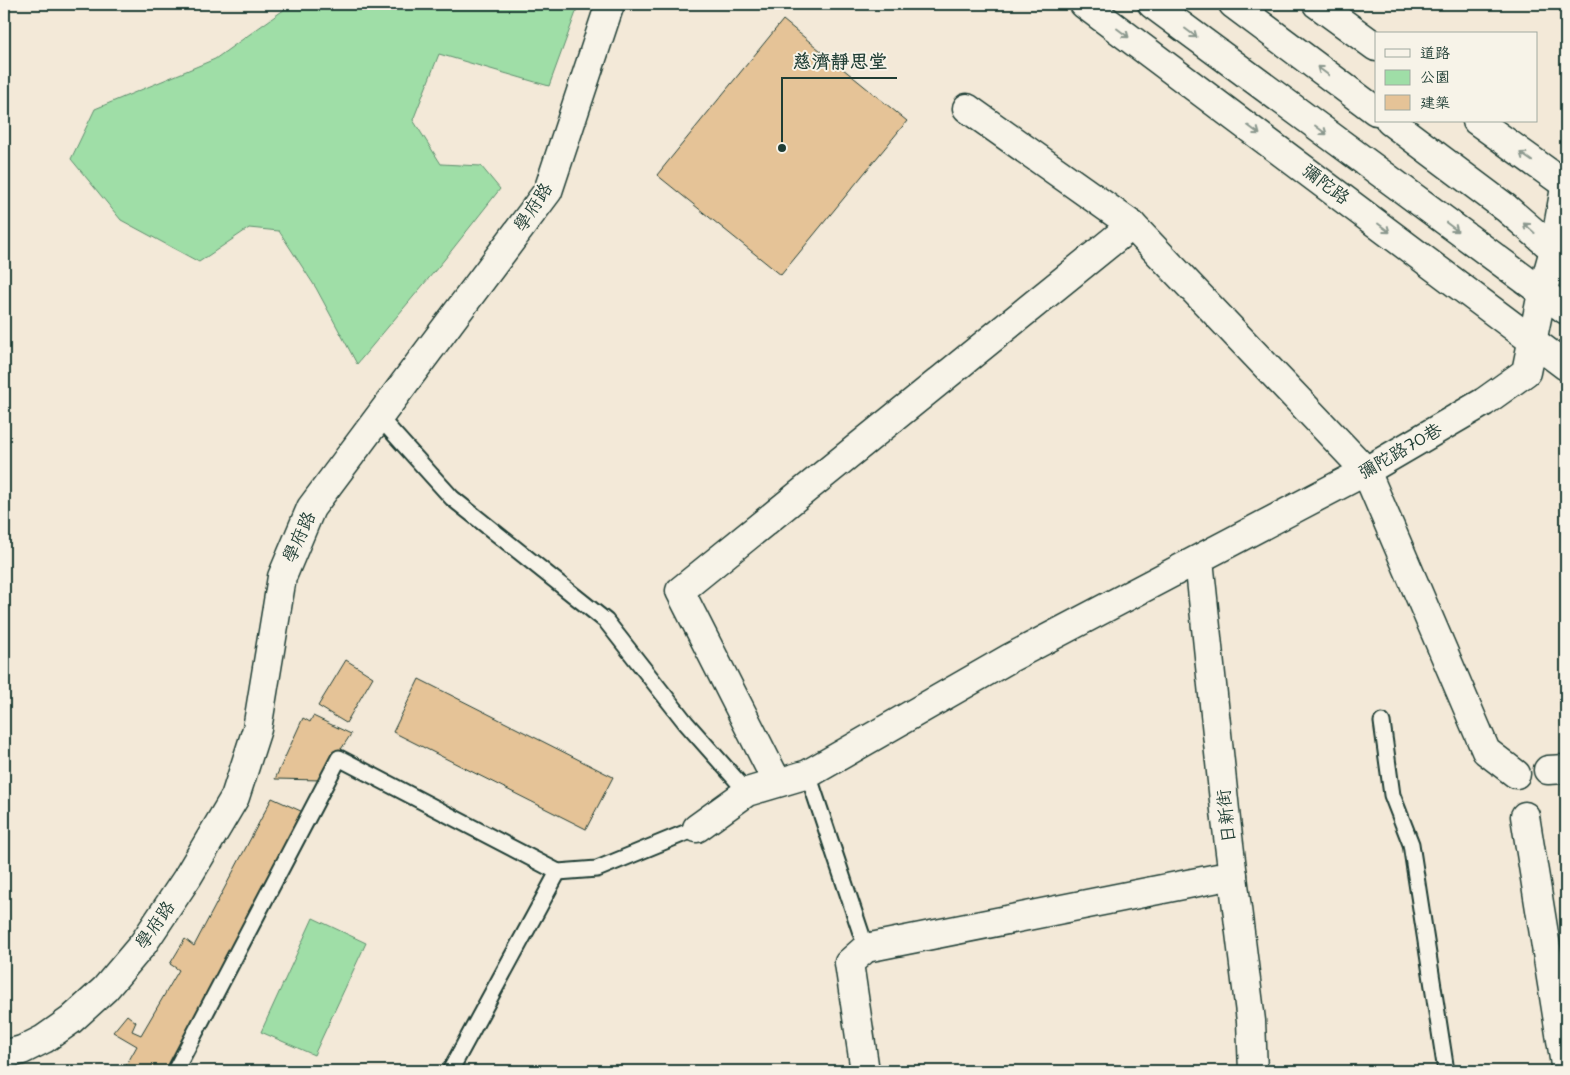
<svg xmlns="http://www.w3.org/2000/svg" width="1570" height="1075" viewBox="0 0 1570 1075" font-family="Mali,'LXGW WenKai TC',sans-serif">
<rect width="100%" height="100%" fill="#f3e9d8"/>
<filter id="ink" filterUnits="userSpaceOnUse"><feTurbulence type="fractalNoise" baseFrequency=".02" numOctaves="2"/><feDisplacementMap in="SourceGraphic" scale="10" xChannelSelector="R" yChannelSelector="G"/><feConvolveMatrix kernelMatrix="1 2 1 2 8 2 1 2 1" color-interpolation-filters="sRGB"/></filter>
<g filter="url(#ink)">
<g fill="#9fdea7" stroke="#5f8e6e">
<polygon points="292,4 579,4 549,86 439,54 413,120 441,164 481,166 500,189 444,260 357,364 316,288 279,231 249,228 199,262 121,220 71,159 95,109 215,59"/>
<polygon points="313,918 366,943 314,1055 261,1032"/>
</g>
<g fill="#e5c397" stroke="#1f3d34">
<polygon points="783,20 907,121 781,275 657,175"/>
<polygon points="346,660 373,677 346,723 318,706"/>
<polygon points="419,679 613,777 586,829 393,732"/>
<polygon points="313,716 351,734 321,780 275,779 303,718 310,722"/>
<polygon points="272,798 303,812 168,1071 123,1071 137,1046 113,1032 127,1015 136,1022 132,1031 141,1035 179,970 170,964 185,939 194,946"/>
</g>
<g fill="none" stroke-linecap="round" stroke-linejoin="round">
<defs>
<g id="lane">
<polyline points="378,416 452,498 606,621 686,723 747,792"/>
<polyline points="1382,722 1392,795 1411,844 1446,1071"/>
<polyline points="808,774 866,948"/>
<polyline points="175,1071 339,758 558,872 597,869 697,828"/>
<polyline points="450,1071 558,872"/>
</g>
<g id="street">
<polyline points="1084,4 1566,366"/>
<polyline points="1317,4 1376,47"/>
<polyline points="967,108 1132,225"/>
<polyline points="1477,121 1566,185"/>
<polyline points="1199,560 1226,820 1251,1021 1253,1071"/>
<polyline points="1548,770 1566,769"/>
<polyline points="777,782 680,591 1132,225 1366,471 1486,751 1516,774"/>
<polyline points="1525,816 1566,1071"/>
<polyline points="697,828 747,792 808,774 1010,658 1366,471 1484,402 1526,372 1542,293 1554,250 1566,182"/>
<polyline points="4,1055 22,1050 44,1039 71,1020 105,989 143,944 187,878 235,797 257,729 282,577 311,508 548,191 610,4"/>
<polyline points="865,1071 849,963 866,948 1233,875"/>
</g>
<g id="secondary">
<polyline points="1152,4 1566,310"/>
<polyline points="1233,4 1376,111"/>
<polyline points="1390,121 1506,208 1566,260"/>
</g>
</defs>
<use href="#lane" stroke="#1f3d34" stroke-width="19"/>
<use href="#street" stroke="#1f3d34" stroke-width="31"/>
<use href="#secondary" stroke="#1f3d34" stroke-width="31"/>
<use href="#lane" stroke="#f7f3e8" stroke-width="15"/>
<use href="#street" stroke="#f7f3e8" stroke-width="28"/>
<use href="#secondary" stroke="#f7f3e8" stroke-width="28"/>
</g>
<defs><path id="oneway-shaft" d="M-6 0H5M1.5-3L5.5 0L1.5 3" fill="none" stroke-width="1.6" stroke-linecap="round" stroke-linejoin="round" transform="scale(1.25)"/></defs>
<g stroke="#8b988e">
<use href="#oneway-shaft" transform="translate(1123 33) rotate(37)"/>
<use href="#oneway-shaft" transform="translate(1191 33) rotate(37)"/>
<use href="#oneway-shaft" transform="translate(1323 71) rotate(-143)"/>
<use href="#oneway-shaft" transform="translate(1254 130) rotate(37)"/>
<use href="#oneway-shaft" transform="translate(1321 130) rotate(37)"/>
<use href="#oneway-shaft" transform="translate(1526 157) rotate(-145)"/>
<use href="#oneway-shaft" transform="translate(1452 227) rotate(37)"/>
<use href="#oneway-shaft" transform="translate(1384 228) rotate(37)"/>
<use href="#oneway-shaft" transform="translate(1529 228) rotate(-138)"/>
</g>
</g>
<g text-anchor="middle" stroke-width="4" stroke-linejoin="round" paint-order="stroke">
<g font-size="18" fill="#1f3d34" stroke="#f7f3e8">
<text transform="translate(1326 184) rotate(37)" y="6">彌陀路</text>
<text transform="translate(533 207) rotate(-57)" y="6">學府路</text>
<text transform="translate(1400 451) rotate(-30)" y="6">彌陀路70巷</text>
<text transform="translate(299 537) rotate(-66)" y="6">學府路</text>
<text transform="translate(1226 816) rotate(-96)" y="6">日新街</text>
<text transform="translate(155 925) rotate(-55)" y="6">學府路</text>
</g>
</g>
<path fill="none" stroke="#1f3d34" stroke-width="2" d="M782 148L782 78H897"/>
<circle fill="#1f3d34" stroke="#f7f3e8" stroke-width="2" cx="782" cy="148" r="5"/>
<g font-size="19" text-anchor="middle" font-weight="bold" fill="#1f3d34" stroke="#f7f3e8" stroke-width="4" stroke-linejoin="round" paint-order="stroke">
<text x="840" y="68">慈濟靜思堂</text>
</g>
<rect width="1570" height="1075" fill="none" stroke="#f7f3e8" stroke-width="20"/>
<rect x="10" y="10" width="1550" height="1055" fill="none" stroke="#1f3d34" stroke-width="2" filter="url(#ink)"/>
<rect x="1375" y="32" width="162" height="90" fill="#f7f3e8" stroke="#a1aaa0"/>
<rect x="1385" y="49" width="25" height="8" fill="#f7f3e8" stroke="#a1aaa0"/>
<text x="1420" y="58" font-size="15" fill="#1f3d34">道路</text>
<rect x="1385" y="70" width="25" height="15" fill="#9fdea7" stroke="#a1aaa0"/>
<text x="1420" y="82" font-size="15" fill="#1f3d34">公園</text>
<rect x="1385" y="95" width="25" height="15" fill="#e5c397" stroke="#a1aaa0"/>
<text x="1420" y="108" font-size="15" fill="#1f3d34">建築</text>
</svg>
